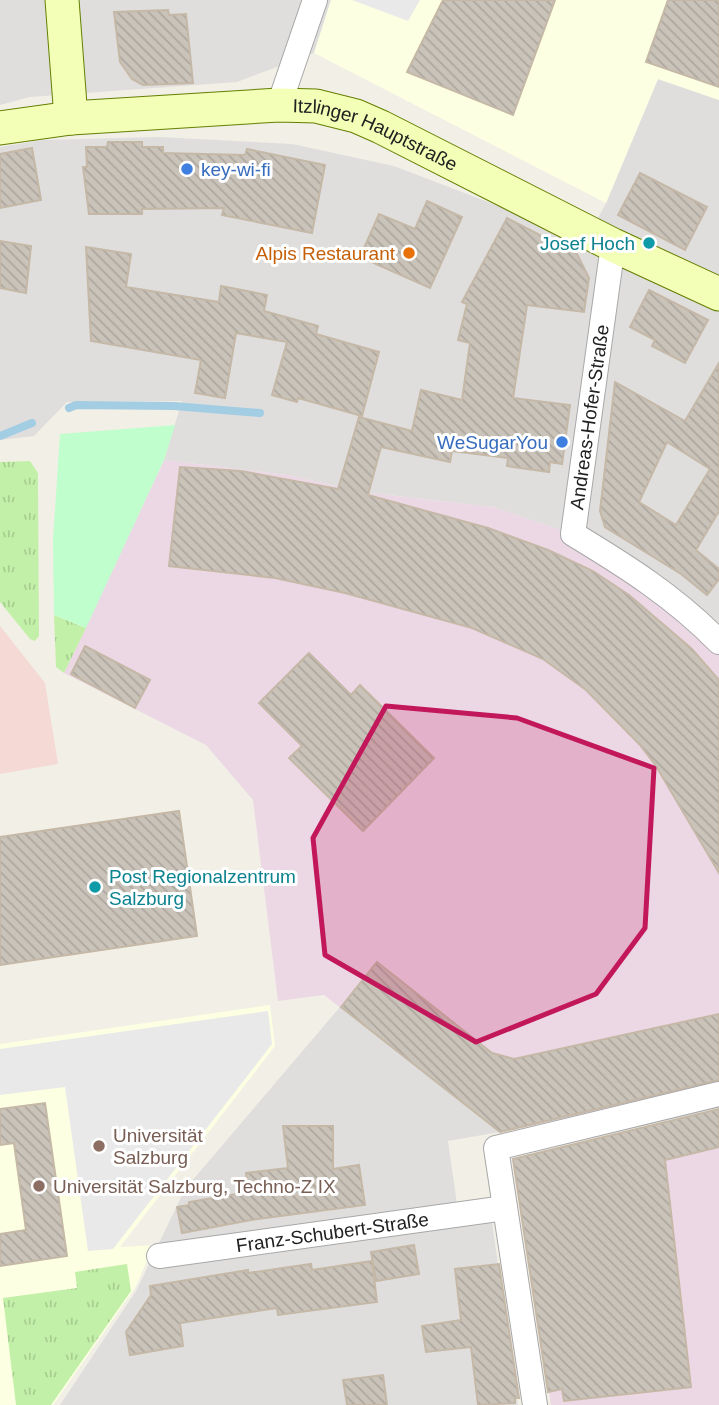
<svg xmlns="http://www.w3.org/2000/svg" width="719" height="1405" viewBox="0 0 719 1405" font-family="Helvetica,sans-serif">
<defs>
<pattern id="grass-tufts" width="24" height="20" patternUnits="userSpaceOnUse" patternTransform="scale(1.75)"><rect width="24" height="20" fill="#c3f0a8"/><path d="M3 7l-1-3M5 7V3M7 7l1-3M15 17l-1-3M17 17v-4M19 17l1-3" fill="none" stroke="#a7ce90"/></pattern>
<pattern id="building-back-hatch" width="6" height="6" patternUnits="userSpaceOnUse" patternTransform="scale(1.75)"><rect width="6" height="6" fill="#cac3b9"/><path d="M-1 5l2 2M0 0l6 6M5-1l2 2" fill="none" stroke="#ada79f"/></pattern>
</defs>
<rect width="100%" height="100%" fill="#f2efe6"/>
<g fill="#dfdedd">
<polygon points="0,0 331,0 314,53 237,82 30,97 0,105"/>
<polygon points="658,79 719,100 719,642 573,534 493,507 362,492 288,475 164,460 182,401 67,402 34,436 0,440 0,147 43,140 158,137 292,144 394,166 501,207 583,247 606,203"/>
<polygon points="340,1007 500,1132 448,1141 460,1225 492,1222 518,1405 60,1405 136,1291 185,1189"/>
</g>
<polygon fill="#f4d9d4" points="0,626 45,683 58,764 0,774"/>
<g fill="#ecd8e5">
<polygon points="164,460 288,475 362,492 493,507 573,534 719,642 719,1086 500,1132 324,995 278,1001 253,800 206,745 64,673"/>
<polygon points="719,1116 719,1405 551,1405 513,1159"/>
</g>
<g fill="#fcffe2">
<polygon points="331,0 719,0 719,100 658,79 606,203 314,53"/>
<polygon points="270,1005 275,1046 120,1247 154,1245 135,1288 53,1405 0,1405 0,1044"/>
</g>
<g fill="url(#grass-tufts)">
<polygon points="30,461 38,473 39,636 35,641 30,639 0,602 0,462"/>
<polygon points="54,615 86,628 64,673 56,667"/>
<polygon points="127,1264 131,1291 51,1405 16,1405 3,1298 77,1288 75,1272"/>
</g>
<polygon fill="#c0ffcd" points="175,425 164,460 86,628 54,615 53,540 60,434"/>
<g fill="#e9e9e9">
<polygon points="352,0 420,0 408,21"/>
<polygon points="268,1011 272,1044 113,1249 88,1251 65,1087 0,1095 0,1049"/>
</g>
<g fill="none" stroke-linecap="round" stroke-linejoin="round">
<g stroke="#a3cde3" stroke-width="8">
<polyline points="69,408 76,405 174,406 260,413"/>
<polyline points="0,436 32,423"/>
</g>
</g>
<g fill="url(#building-back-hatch)" stroke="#c5b8a7" stroke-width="2" fill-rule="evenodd">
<polygon points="443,0 555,0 513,115 407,72"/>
<polygon points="668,0 719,0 719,87 646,62"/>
<polygon points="168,10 169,15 186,14 193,83 143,85 132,79 120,62 114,12"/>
<polygon points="108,142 142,142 142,147 163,147 163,153 245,155 247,149 325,165 312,233 222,215 224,208 142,209 142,214 89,214 83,167 87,167 86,147 107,147"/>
<polygon points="32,148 41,200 0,208 0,154"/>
<polygon points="640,173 707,207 685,250 618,215"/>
<polygon points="427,201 462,217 430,288 360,257 379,214 415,229"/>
<polygon points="507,218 577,254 589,278 584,312 527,305 513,398 570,405 562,464 550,462 549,472 507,466 508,458 452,451 450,462 381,447 368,495 488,528 548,550 593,571 629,595 692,649 719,680 719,873 656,766 640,745 586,690 543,659 472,628 345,593 275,578 169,566 180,467 241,471 338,489 359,417 412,431 421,390 462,400 470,343 458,340 467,304 462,302"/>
<polygon points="0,241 31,246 26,293 0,288"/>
<polygon points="86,247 131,254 126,287 219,302 221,286 267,295 264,311 318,326 316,334 379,352 362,416 298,398 297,402 272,395 287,342 236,333 225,398 195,393 201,360 91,341"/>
<polygon points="649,290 708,320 685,363 652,346 655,340 630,327"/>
<path d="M719,363v148l-23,39 23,19v10l-12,16 -26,-21 -76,-47 -5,-16 15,-129 70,39zM667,442l43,27 -34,56 -37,-23z"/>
<polygon points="85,646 150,680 135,708 71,674"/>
<polygon points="309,653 351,695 360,685 434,758 363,831 289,758 302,746 259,703"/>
<polygon points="179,811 197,936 0,965 0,837"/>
<polygon points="377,962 492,1053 514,1059 719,1014 719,1080 500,1132 341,1007"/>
<polygon points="45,1103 67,1256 0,1266 0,1234 26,1230 14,1143 0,1145 0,1109"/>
<polygon points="719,1109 719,1147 665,1160 691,1387 564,1401 562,1389 548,1392 513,1159"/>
<polygon points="283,1126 333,1126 333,1169 359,1165 365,1205 251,1220 182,1233 177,1207 189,1205 189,1202 248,1192 246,1173 288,1168"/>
<polygon points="414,1245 419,1274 376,1281 371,1252"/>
<polygon points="372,1261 377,1302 278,1315 277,1308 180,1323 183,1346 130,1355 126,1332 151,1295 150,1286 248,1270 248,1273 311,1264 312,1270"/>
<polygon points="499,1264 519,1398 515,1398 515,1403 478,1405 471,1347 426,1352 422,1326 461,1320 455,1269"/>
<polygon points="383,1375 387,1405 347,1405 343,1380"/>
</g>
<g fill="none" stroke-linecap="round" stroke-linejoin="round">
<defs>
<g id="street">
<polyline points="279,105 315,0"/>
<path d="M613,245l-40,289c53,32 102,63 146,108"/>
<path id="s1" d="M159,1256l346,-48"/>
<polyline points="535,1405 496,1148 719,1094"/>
</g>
<g id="secondary">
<polyline points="62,0 71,118"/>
<path id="s2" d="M0,128l71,-10 208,-13 37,1 40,10 25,11 232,118 106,49"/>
</g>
</defs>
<use href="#street" stroke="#a8a8a8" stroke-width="26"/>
<use href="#secondary" stroke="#637f00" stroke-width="35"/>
<use href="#street" stroke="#fff" stroke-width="24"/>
<use href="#secondary" stroke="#f3ffb7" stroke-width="33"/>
</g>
<path fill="#c2185b" fill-opacity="0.2" stroke="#c2185b" stroke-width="5" stroke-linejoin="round" d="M386,706l131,12 137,50 -9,160 -49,66 -120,48 -151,-87 -12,-117z"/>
<g fill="#3f7fe0" stroke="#fff" stroke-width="2.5">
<circle cx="187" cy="169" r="7"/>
<circle cx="562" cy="442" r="7"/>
</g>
<g fill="#0f9aa8" stroke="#fff" stroke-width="2.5">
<circle cx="649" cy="243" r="7"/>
<circle cx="95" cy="887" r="7"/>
</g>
<circle fill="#e8710a" stroke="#fff" stroke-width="2.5" cx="409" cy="253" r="7"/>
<g fill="#8d6e63" stroke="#fff" stroke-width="2.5">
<circle cx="99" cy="1146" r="7"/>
<circle cx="39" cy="1186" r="7"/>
</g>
<g text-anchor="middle" stroke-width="6" stroke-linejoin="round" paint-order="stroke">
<g font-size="19" fill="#212121" stroke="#fff">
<text dy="7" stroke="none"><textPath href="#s2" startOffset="382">Itzlinger Hauptstraße</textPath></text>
<text transform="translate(589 417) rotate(-82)" y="7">Andreas-Hofer-Straße</text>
<text dy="7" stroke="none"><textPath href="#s1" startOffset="175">Franz-Schubert-Straße</textPath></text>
</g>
<g font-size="19" fill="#366cbe" stroke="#fff" text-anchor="start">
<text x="201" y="176">key-wi-fi</text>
<text x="548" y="449" text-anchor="end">WeSugarYou</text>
</g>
<g font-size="19" fill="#0d838f" stroke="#fff" text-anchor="end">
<text x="635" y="250">Josef Hoch</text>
<text x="109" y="883" text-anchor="start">Post Regionalzentrum<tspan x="109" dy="22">Salzburg</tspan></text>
</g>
<g font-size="19" fill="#c56008" stroke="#fff" text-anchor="end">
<text x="395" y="260">Alpis Restaurant</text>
</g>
<g font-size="19" fill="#785e54" stroke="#fff" text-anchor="start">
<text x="113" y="1142">Universität<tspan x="113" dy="22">Salzburg</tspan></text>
<text x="53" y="1193">Universität Salzburg, Techno-Z IX</text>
</g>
</g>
</svg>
